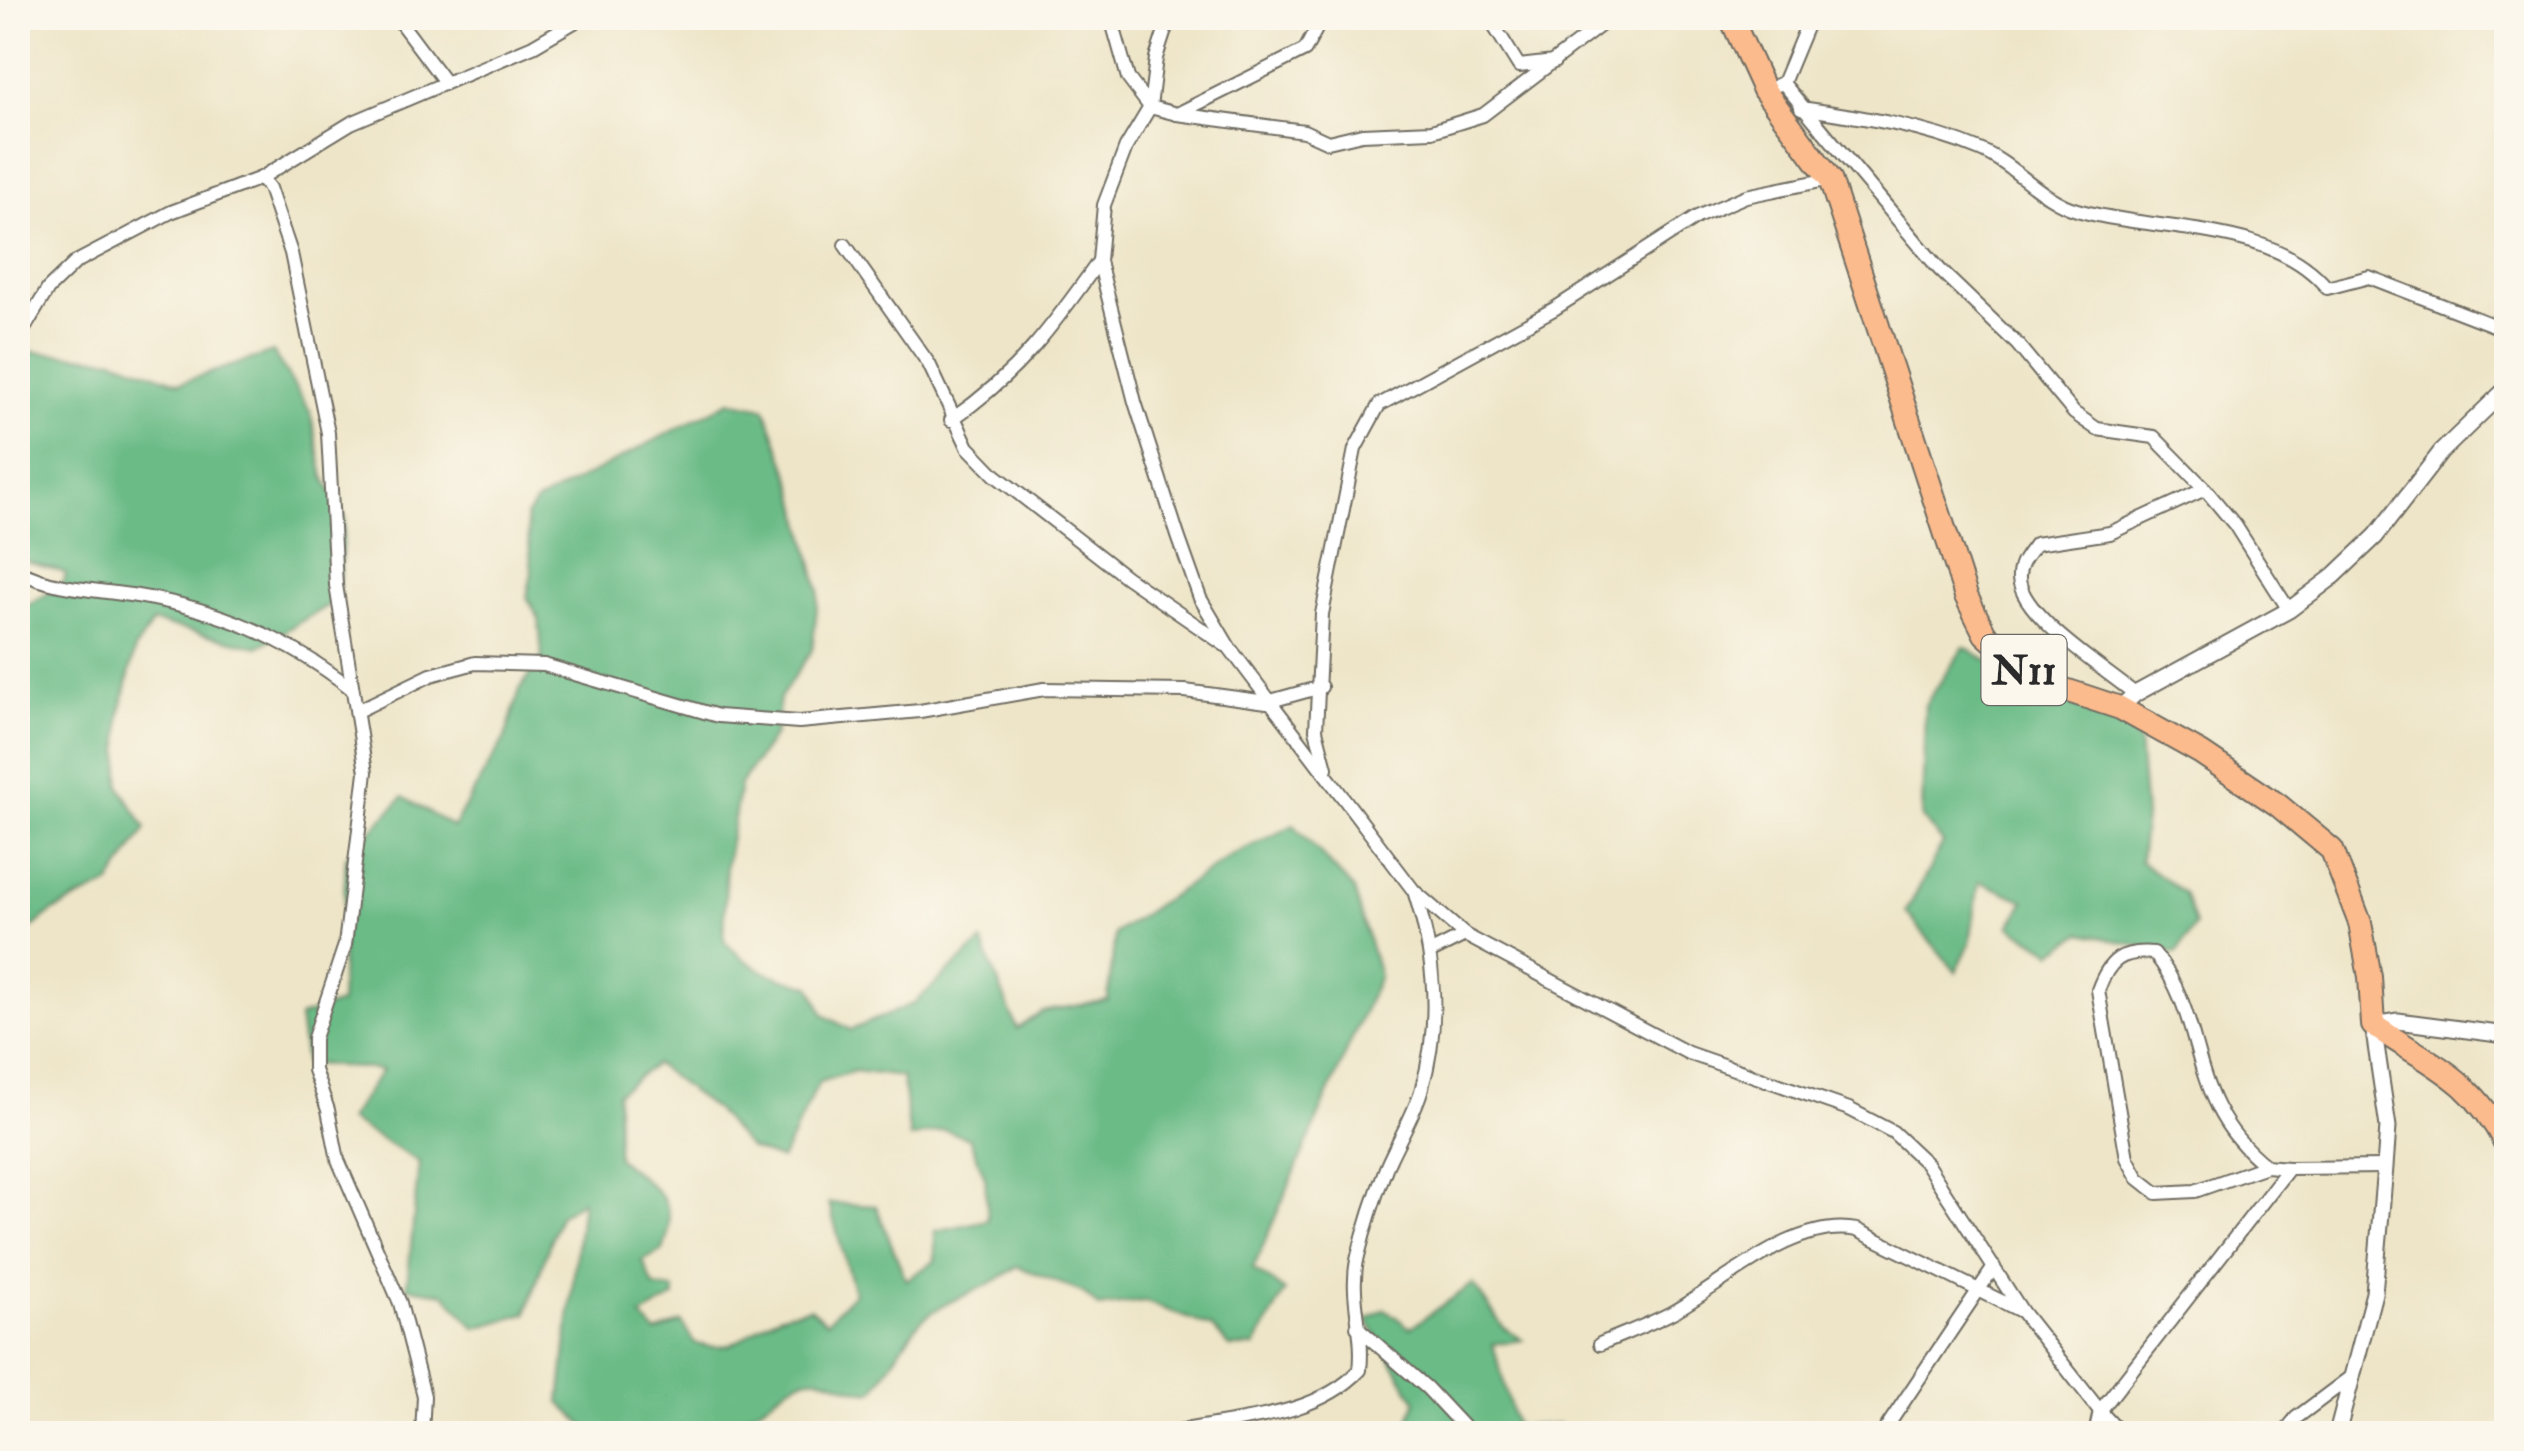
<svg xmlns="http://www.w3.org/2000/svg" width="2524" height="1451" viewBox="0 0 2524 1451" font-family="'IM FELL Double Pica',serif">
<rect width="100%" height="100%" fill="#fbf7ec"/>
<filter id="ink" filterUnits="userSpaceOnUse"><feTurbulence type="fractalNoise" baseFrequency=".01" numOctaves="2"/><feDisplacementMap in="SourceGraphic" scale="20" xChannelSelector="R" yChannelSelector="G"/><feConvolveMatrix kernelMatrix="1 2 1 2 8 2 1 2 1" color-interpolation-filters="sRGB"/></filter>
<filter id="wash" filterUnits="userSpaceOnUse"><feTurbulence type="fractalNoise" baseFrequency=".0048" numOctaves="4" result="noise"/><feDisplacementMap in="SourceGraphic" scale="40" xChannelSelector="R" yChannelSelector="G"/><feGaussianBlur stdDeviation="2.25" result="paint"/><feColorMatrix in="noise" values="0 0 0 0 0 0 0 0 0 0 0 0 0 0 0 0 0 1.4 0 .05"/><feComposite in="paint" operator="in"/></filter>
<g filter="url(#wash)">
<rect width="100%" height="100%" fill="#eee5c8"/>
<g fill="#6bbb86" stroke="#4b7358" stroke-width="2.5" fill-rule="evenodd">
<polygon points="23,351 114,359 180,383 273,352 310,411 324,477 345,518 337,600 258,647 153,622 135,649 120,715 120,787 146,828 110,884 55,910 18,938 18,610 63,585 66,573 18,559 18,369"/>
<path d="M730,401l35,7 29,79 25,104 -7,59 -32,48 -5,36 -35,50 -14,81 -2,76c25,27 52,38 87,45l13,29 27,15 62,-26 69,-62 35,87 25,-17 66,-12 7,-67 116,-77 63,-31 60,65 25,86 -126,293 32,22 -30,56h-25l-19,-20 -67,-26 -46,6 -14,-14 -67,-27c-28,24 -67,30 -95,54 -12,10 -36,55 -49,71 -22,2 -39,-15 -61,-13 -24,1 -40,25 -61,35 -18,9 -35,6 -50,21l-109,-1 -32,-30 22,-203 -23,16 -33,98 -50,14 -31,-34 -38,-7 12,-125 -71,-42 34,-50 -77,-7 -6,-46 41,-14 6,-146 57,-60 50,30 52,-89 15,-49 22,-32 -3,-38 -12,-22 5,-25 -6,-56 11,-14zM655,1064l60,46 34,38 32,12 38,-78 36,-11 47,6 8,61 34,-8 25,8 16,39 3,43 -53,11v30l-29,19 -30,-74 -47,-3 25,90 -28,29 -16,-14c-10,2 -21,4 -31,8 -35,14 -40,41 -85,27l-12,-21 -26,11 -15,-17 34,-19 -1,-7 -20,-3 -11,-26 20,-11c20,-53 -12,-62 -46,-93v-64z"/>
<polygon points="1964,647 2054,698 2125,723 2139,741 2145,817 2140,861 2184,893 2195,925 2176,954 2082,933 2053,952 2010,926 2025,901 1979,881 1970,944 1956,972 1906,912 1943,843 1922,818 1925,705"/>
<polygon points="1473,1284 1503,1327 1522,1340 1493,1344 1516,1427 1558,1424 1564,1433 1404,1433 1416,1401 1367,1320 1385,1309 1410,1328"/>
</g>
</g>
<g filter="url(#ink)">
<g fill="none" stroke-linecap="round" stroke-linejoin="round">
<defs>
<g id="minor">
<polyline points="397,18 445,82"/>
<polyline points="1111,18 1128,78 1150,107 1177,114 1305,50 1322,18"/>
<polyline points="1169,18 1156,58 1150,107 1126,147 1104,205 1099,261 1135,402 1178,536 1200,598 1229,647 1414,891 1465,935 1688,1053 1849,1109 1893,1132 1926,1163 2023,1313 2100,1411 2289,1168 2385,1167"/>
<polyline points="1489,18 1519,66 1554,62"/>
<polyline points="1783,83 1940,270 2017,344 2074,413 2097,429 2154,437 2205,489 2235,525 2289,610"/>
<polyline points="1777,85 1783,83 1810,18"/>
<path d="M1801,108c60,9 122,18 179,42 34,14 61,50 97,60 79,23 196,11 250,78l42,-11 137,53"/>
<polyline points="1177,114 1304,131 1328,142 1362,134 1432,131 1483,115 1610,18"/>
<polyline points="261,178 269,188 291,253 328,433 336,585 366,772 345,945 314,1038 314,1070 328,1110 338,1160 400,1303 424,1396 422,1434"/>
<polyline points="845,245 929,364 968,447 995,475 1126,577 1225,645"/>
<polyline points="18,339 48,289 76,262 171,212 261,178 351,123 533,46 581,18"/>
<path d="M951,420c67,-46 102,-94 148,-159"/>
<path d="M18,571c38,19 77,18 119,25 81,13 150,42 215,93"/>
<path d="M2135,694c-30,-25 -113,-77 -116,-115 -1,-15 8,-24 16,-35l75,-11 95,-44"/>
<polyline points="357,711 431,675 475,663 544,665 718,716 799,722 920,711 1044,689 1185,691 1267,702 1321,687"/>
<polyline points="1326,768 1316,730 1322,614 1355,449 1379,405 1554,309 1697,217 1746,196 1830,179"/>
<polyline points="1431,952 1465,935"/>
<path d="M2266,1166c-84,-67 -55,-143 -112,-213 -33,-3 -45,7 -56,37l29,168 11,20 19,15 38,-2 71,-25 23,2"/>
<polyline points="1357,1327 1427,1388 1470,1434"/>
<path d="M1600,1344c23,-10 48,-19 71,-31 52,-28 123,-96 186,-83l162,80"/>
<polyline points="2100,1411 2121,1434"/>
<path d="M1164,1434c64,-15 149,-14 196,-64 5,-39 -12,-74 -2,-114 7,-29 17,-60 28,-88 11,-26 27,-51 35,-77 20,-65 14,-134 -6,-197"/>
<polyline points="1882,1434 1994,1267"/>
<polyline points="2095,1434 2100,1411"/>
<polyline points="2283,1434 2296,1418 2352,1376"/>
</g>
<g id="tertiary">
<polyline points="2120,708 2135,694 2289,610 2334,576 2376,536 2441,452 2506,389"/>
<polyline points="2337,1434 2374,1293 2385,1167 2388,1127 2373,1025 2398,1021 2506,1035"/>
</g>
<path id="trunk" d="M1731,18l33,72 66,89 136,417 19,38 50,46 85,28 81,45 77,52 54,45 28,73 10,54 3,48c59,41 98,51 133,119"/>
</defs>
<use href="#minor" stroke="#6f6c62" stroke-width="16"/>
<use href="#tertiary" stroke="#6f6c62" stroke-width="19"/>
<use href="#trunk" stroke="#6f6c62" stroke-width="26"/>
<use href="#minor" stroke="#fff" stroke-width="12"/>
<use href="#tertiary" stroke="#fff" stroke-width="15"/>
<use href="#trunk" stroke="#fbbb8d" stroke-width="22"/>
</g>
</g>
<g text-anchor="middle" stroke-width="8" stroke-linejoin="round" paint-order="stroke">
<rect fill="#fbf7ec" stroke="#696865" stroke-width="2.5" x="1981.5" y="635" width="85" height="70" rx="8"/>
<g font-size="40" font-weight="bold" fill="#2b2b2b">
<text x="2024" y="684">N11</text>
</g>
</g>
<rect width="2524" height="1451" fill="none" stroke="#fbf7ec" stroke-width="60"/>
</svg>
